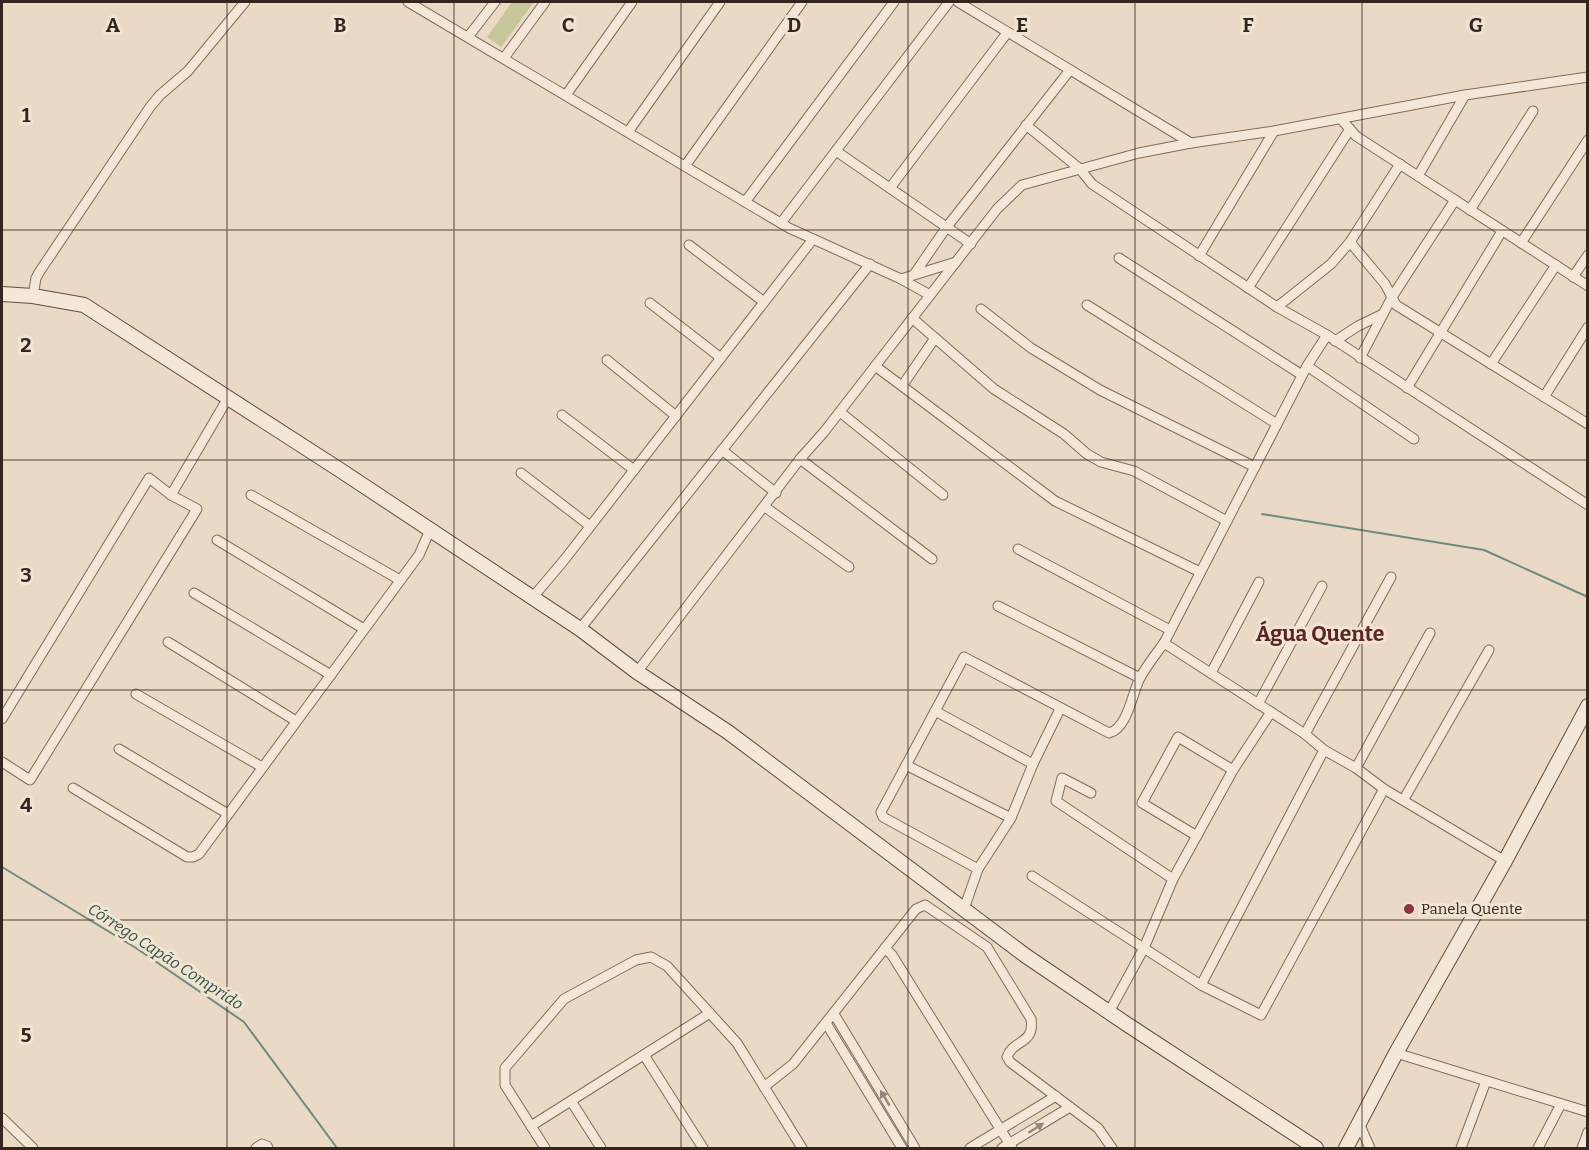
<svg xmlns="http://www.w3.org/2000/svg" width="1589" height="1150" viewBox="0 0 1589 1150" font-family="Bitter,serif">
<rect width="100%" height="100%" fill="#ead9c5"/>
<polygon fill="#c7c59a" points="512,2 534,2 501,47 487,37"/>
<g fill="none" stroke-linecap="round" stroke-linejoin="round">
<g stroke="#6e8b7f" stroke-width="2">
<polyline points="1262,514 1484,550 1588,597"/>
<polyline points="2,867 136,948 244,1022 337,1148"/>
</g>
<defs>
<g id="street">
<polyline points="408,2 789,228 901,279 930,295"/>
<polyline points="958,2 1191,143 1274,131 1465,95 1588,77"/>
<polyline points="468,37 495,2"/>
<polyline points="504,58 545,2"/>
<polyline points="566,95 632,2"/>
<polyline points="1341,119 1356,136 1588,286"/>
<polyline points="1026,125 1080,169 1092,184 1277,307 1327,335"/>
<polyline points="628,132 720,2"/>
<polyline points="836,151 971,244"/>
<polyline points="685,166 802,2"/>
<polyline points="1418,176 1465,95"/>
<polyline points="890,188 1007,33"/>
<polyline points="745,202 894,2"/>
<polyline points="1470,210 1533,111"/>
<polyline points="781,223 949,2"/>
<polyline points="1350,242 1385,284 1396,305 1588,424"/>
<polyline points="1521,243 1588,140"/>
<polyline points="689,245 764,302"/>
<polyline points="1199,256 1274,131"/>
<polyline points="1119,258 1302,375"/>
<polyline points="915,273 946,228 1070,70"/>
<polyline points="1573,277 1588,255"/>
<polyline points="901,279 956,262"/>
<polyline points="1248,288 1350,129"/>
<polyline points="33,296 36,278 40,271 150,107 160,95 188,71 245,2"/>
<polyline points="650,303 721,358"/>
<polyline points="1087,305 1277,424"/>
<polyline points="1277,307 1331,264 1350,242 1400,164"/>
<polyline points="981,309 1031,348 1100,390 1255,467"/>
<polyline points="912,318 994,389 1064,434 1087,454 1101,462 1134,471 1227,521"/>
<polyline points="935,338 902,386 1055,501 1200,572"/>
<polyline points="1335,341 1358,326 1383,314"/>
<polyline points="1360,358 1392,297 1455,200"/>
<polyline points="607,360 676,416"/>
<polyline points="1491,364 1556,265"/>
<polyline points="875,366 902,386"/>
<polyline points="1307,366 1414,439"/>
<polyline points="1407,388 1502,231"/>
<polyline points="1544,397 1588,327"/>
<polyline points="840,412 943,495"/>
<polyline points="562,415 634,470"/>
<polyline points="722,450 776,493"/>
<polyline points="800,459 932,559"/>
<polyline points="521,473 590,526"/>
<polyline points="171,495 228,398"/>
<polyline points="251,495 400,580"/>
<polyline points="765,507 849,567"/>
<polyline points="217,540 364,629"/>
<polyline points="1018,549 1170,630"/>
<polyline points="194,593 331,675"/>
<polyline points="533,597 565,559 813,239"/>
<polyline points="998,606 1140,678"/>
<polyline points="580,629 870,264"/>
<polyline points="168,642 296,721"/>
<polyline points="1164,643 1305,734 1324,750 1356,768 1384,789 1505,861"/>
<polyline points="637,672 800,459 824,432 997,209 1022,185 1139,153 1191,143"/>
<polyline points="1211,673 1259,582"/>
<polyline points="136,694 262,767"/>
<polyline points="1258,704 1322,586"/>
<polyline points="935,711 1033,764"/>
<polyline points="2,719 149,478 171,495 197,509 30,780 2,762"/>
<polyline points="1305,734 1391,577"/>
<polyline points="119,749 228,814"/>
<polyline points="906,765 1011,818"/>
<polyline points="1356,768 1430,633"/>
<polyline points="73,788 187,857 193,857 199,854 419,555 430,530"/>
<polyline points="1091,793 1062,778 1056,801 1173,879"/>
<polyline points="1404,799 1489,650"/>
<polyline points="1197,836 1142,803 1178,737 1233,770"/>
<path d="M978,869l-95,-52 -2,-5 83,-155 145,76c19,-5 23,-40 31,-55 7,-13 16,-24 24,-35l143,-277 20,-31 261,170"/>
<polyline points="1032,876 1201,985 1261,1015 1384,789"/>
<polyline points="964,909 978,869 1011,818 1033,764 1060,709"/>
<polyline points="885,948 892,955 1012,1148"/>
<polyline points="1201,985 1324,750"/>
<polyline points="1109,1012 1144,948 1173,879 1233,770 1271,712"/>
<polyline points="834,1014 915,1148"/>
<polyline points="826,1023 902,1148"/>
<polyline points="1396,1053 1588,1112"/>
<polyline points="644,1055 703,1148"/>
<path d="M764,1087l29,-23 123,-155 9,-4 62,42 44,72c4,26 -18,20 -24,38l3,5 88,66 14,20"/>
<polyline points="571,1101 601,1148"/>
<polyline points="2,1118 33,1148"/>
<polyline points="1359,1123 1370,1148"/>
<polyline points="531,1126 710,1013"/>
<polyline points="256,1148 262,1144 267,1146 268,1148"/>
<polyline points="545,1148 505,1085 505,1068 564,999 636,960 651,957 667,966 737,1043 802,1148"/>
<polyline points="970,1148 1056,1096"/>
<polyline points="1002,1148 1070,1107"/>
<polyline points="1461,1148 1486,1081"/>
<polyline points="1538,1148 1561,1104"/>
<polyline points="1582,1148 1588,1132"/>
</g>
<g id="secondary">
<polyline points="2,294 33,296 84,305 340,470 580,629 637,672 728,732 1026,956 1128,1025 1316,1148"/>
<polyline points="1346,1148 1396,1053 1505,861 1588,706"/>
</g>
</defs>
<use href="#street" stroke="#836b5d" stroke-width="11"/>
<use href="#secondary" stroke="#654c40" stroke-width="16"/>
<use href="#street" stroke="#f5e7d7" stroke-width="9"/>
<use href="#secondary" stroke="#f5e7d7" stroke-width="14"/>
</g>
<defs><path id="oneway-solid" d="M-6-.8H1V-3.2L6.5 0L1 3.2V.8H-6Z" transform="scale(1.5)"/></defs>
<g fill="#94867b">
<use href="#oneway-solid" transform="translate(885 1098) rotate(-121)"/>
<use href="#oneway-solid" transform="translate(1036 1128) rotate(-32)"/>
</g>
<path fill="none" stroke="#34261f" stroke-width="1.5" stroke-opacity="0.55" d="M227,2v1146M454,2v1146M681,2v1146M908,2v1146M1135,2v1146M1362,2v1146M2,230h1586M2,460h1586M2,690h1586M2,920h1586"/>
<circle fill="#8c3241" stroke="#f2e4d3" stroke-width="2" cx="1409" cy="909" r="6"/>
<g text-anchor="middle" stroke-width="6" stroke-linejoin="round" paint-order="stroke">
<g font-size="15" fill="#34261f" stroke="#f2e4d3" text-anchor="start">
<text x="1421" y="914">Panela Quente</text>
</g>
<g font-size="16" font-style="italic" fill="#30534b" stroke="#f2e4d3">
<text transform="translate(166 956) rotate(33)" y="6">Córrego Capão Comprido</text>
</g>
<g font-size="21" font-weight="bold" fill="#5d2522" stroke="#f2e4d3">
<text x="1320" y="641">Água Quente</text>
</g>
</g>
<g font-size="20" text-anchor="middle" font-weight="bold" fill="#34261f" stroke="#f2e4d3" stroke-width="6" stroke-linejoin="round" paint-order="stroke">
<text x="113" y="32">A</text>
<text x="340" y="32">B</text>
<text x="568" y="32">C</text>
<text x="794" y="32">D</text>
<text x="1022" y="32">E</text>
<text x="1248" y="32">F</text>
<text x="1476" y="32">G</text>
<text x="26" y="122">1</text>
<text x="26" y="352">2</text>
<text x="26" y="582">3</text>
<text x="26" y="812">4</text>
<text x="26" y="1042">5</text>
</g>
<rect width="1589" height="1150" fill="none" stroke="#34261f" stroke-width="6"/>
</svg>
